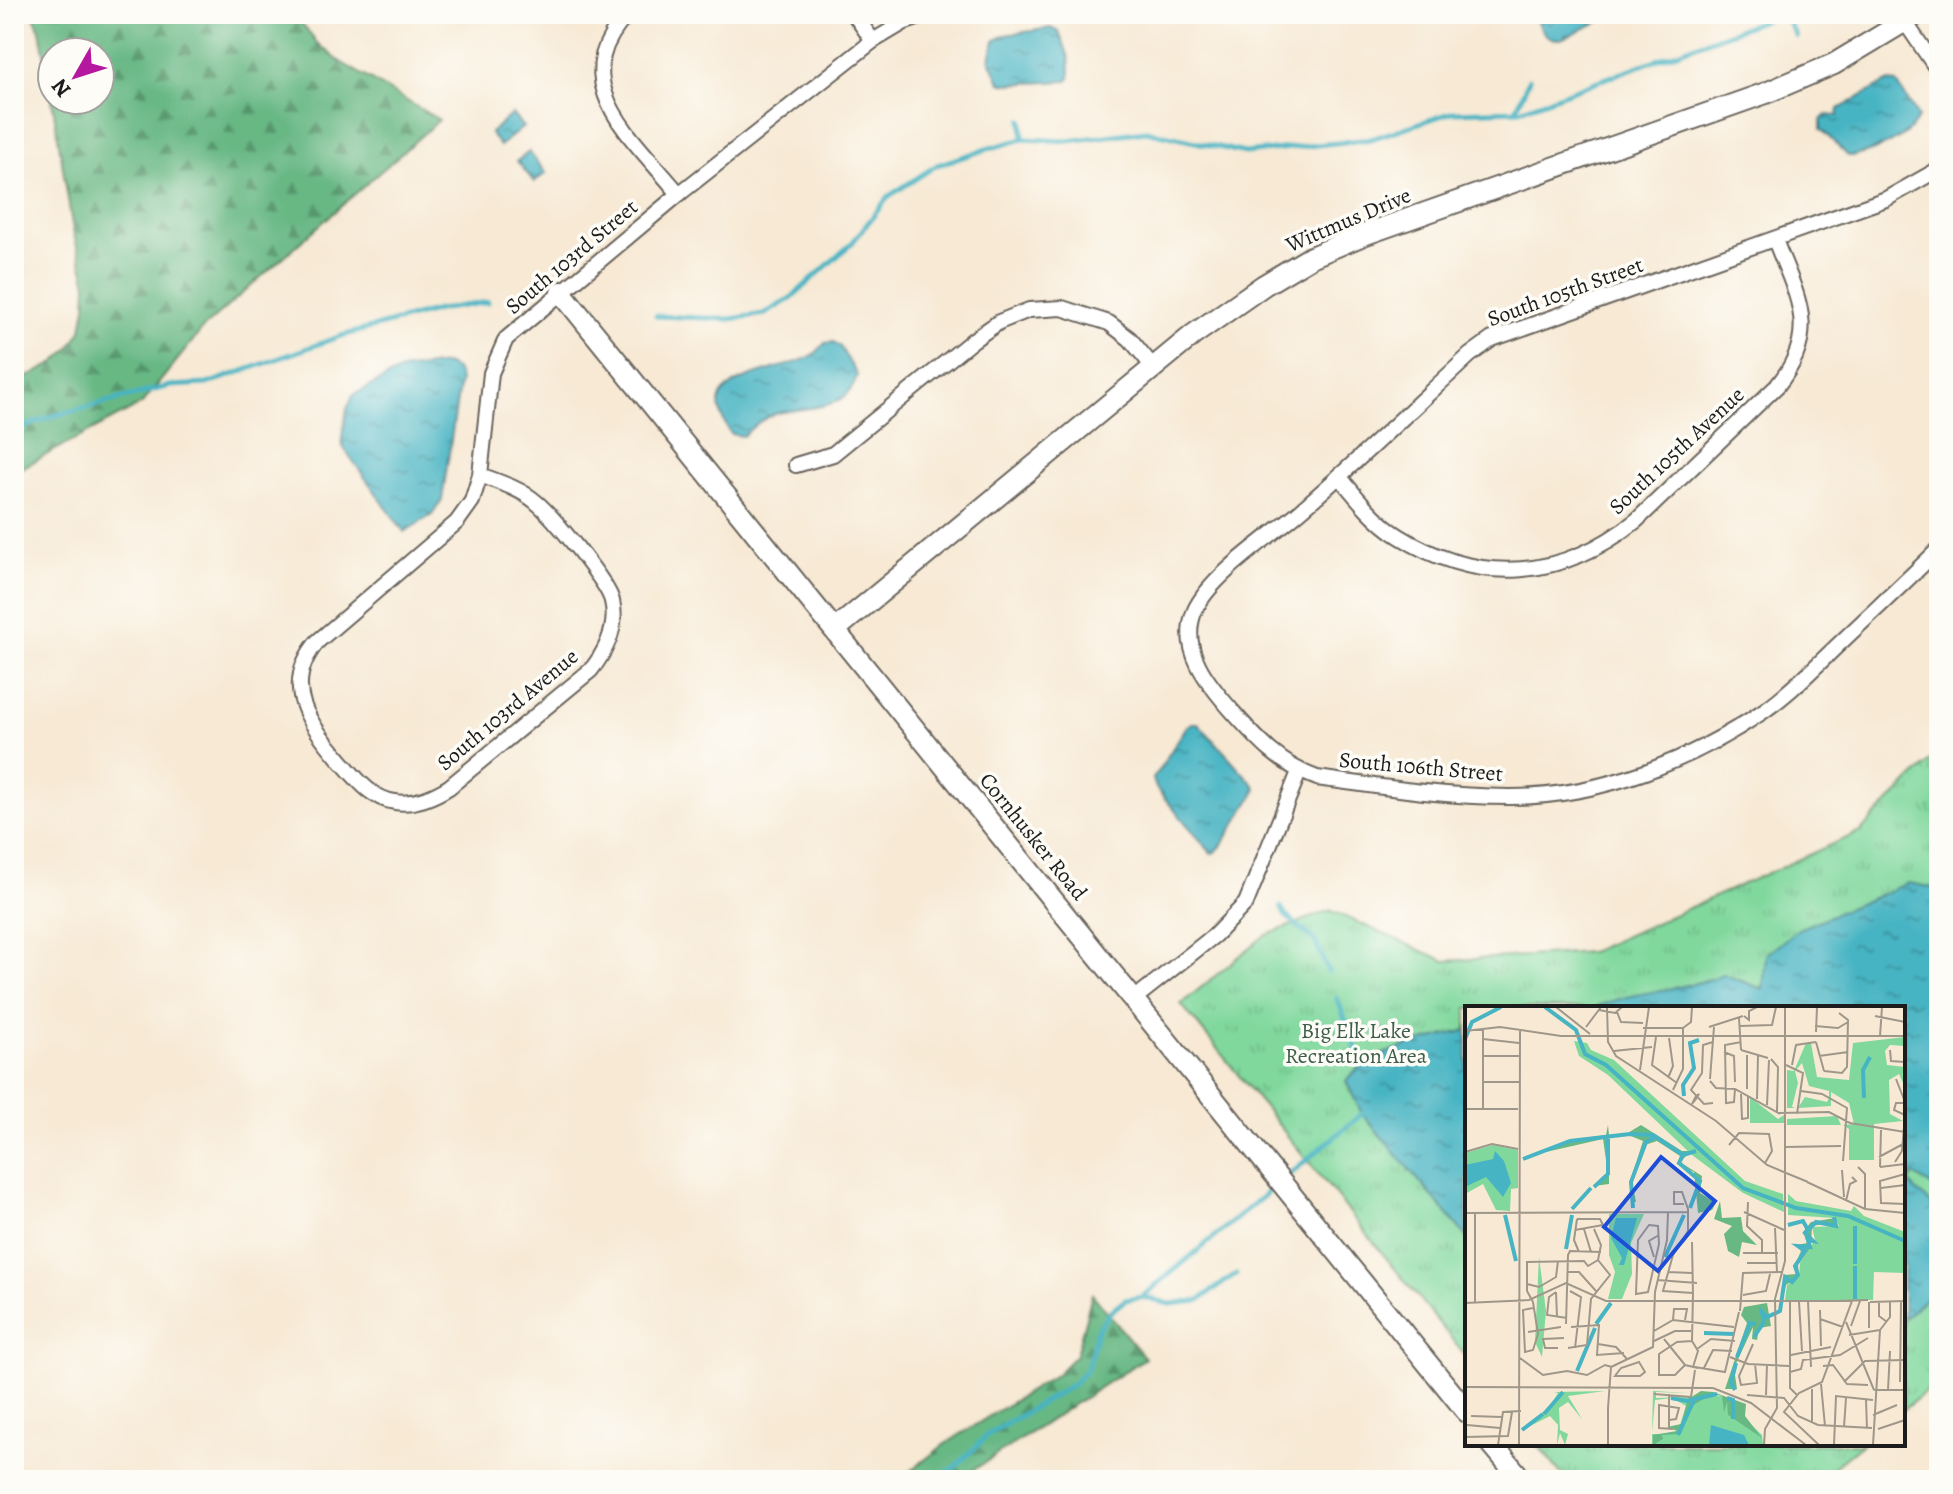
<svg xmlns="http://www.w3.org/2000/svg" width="1953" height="1494" viewBox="0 0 1953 1494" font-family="Alegreya,serif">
<defs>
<pattern id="grass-tufts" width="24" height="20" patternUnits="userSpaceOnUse" patternTransform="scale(2)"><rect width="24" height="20" fill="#80d89d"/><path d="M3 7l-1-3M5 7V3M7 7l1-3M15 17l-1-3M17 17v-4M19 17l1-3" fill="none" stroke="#6eb987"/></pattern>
<pattern id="forest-firs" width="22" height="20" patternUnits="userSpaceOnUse" patternTransform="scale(2)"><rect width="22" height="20" fill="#68b884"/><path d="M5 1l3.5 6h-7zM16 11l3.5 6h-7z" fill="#55956b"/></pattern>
<pattern id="water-ripples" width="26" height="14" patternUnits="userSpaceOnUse" patternTransform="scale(2)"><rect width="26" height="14" fill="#47b4c3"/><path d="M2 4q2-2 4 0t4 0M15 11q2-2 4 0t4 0" fill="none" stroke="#3a929e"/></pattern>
</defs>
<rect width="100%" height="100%" fill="#fdfcf7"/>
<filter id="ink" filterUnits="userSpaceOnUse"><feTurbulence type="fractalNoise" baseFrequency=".0125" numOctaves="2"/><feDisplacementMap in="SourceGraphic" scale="16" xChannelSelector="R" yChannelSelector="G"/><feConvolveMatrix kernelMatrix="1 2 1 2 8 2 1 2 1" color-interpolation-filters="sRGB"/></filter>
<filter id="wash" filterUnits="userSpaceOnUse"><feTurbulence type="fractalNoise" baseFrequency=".006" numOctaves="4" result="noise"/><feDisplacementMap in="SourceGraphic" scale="32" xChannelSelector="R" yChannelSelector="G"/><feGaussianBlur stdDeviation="1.8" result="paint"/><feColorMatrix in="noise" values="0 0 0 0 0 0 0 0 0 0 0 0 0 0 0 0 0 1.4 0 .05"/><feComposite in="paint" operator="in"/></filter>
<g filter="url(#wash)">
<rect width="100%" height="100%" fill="#f7e9d4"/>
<g fill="url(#grass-tufts)" stroke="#4e7a5c" stroke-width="2">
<polygon points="1939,752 1939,1381 1903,1410 1903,1008 1467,1008 1467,1358 1181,1004 1264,936 1330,910 1445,961 1590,952 1860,832"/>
<polygon points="1537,1444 1862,1444 1818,1480 1566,1480"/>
</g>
<g fill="url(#forest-firs)" stroke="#426a50" stroke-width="2">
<polygon points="33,14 295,14 316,42 339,61 439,120 204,327 142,404 14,472 14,384 53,364 70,348 82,329 86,307 87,284 73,231 52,100 100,100 100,52 52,52 52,99 40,30"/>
<polygon points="1092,1294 1145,1358 958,1480 899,1480 945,1444 1058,1373 1076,1355"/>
</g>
<g fill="url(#water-ripples)" stroke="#326870" stroke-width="2">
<path d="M1535,14h81l-55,25c-17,1 -21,-11 -26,-25z"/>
<path d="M1051,28l8,4c7,16 15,32 9,49l-61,3 -7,-2 -10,-22 4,-19 11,-6z"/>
<path d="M1887,82l10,1 21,34c-5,19 -52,40 -70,39l-27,-27v-9l5,-5 12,1 1,-7z"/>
<polygon points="512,114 523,127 500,146 490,133"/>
<polygon points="529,152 546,173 534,182 517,161"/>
<path d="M833,342l6,3 18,30c-8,39 -53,30 -82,39 -13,4 -22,13 -32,22l-12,-2c-5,-9 -15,-25 -11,-36 7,-23 71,-30 91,-42 6,-3 10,-9 14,-13z"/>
<polygon points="445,364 456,369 460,380 442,500 432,515 404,532 343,447 342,437 347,409 353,395 401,370"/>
<polygon points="1192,723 1198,723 1256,787 1255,793 1222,845 1216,852 1211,853 1156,788 1153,779 1187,726"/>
<path d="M1939,851v340l-26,-16 -4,8 30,29v75l-36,32v-311h-309c41,-19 88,-16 129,-34l40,15 3,-34 32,-26 110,-46 27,5 -1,-32z"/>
<path d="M1467,1030v207l-105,-123 -16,-33c22,-32 84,-40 121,-51z"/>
</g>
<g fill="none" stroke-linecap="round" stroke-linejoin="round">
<g stroke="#47b4c3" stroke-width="5">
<polyline points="1516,110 1529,79"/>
<polyline points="1022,120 1023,139"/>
<polyline points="656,316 730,319 765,314 791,298 852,243 889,196 937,165 987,149 1023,139 1068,141 1146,131 1245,153 1371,139 1453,112 1520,110 1772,17 1784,15 1796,36"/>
<polyline points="14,431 53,416 170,386 207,384 341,336 438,310 488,302"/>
<polyline points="1281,907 1285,915 1315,941 1328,971"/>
<polyline points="1337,998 1362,1063"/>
<polyline points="1286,1177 1362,1114"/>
<polyline points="1142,1297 1278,1184"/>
<polyline points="933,1480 953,1469 989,1434 1072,1385 1087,1369 1097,1330 1110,1312 1125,1300 1142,1297 1170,1304 1198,1301 1236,1274"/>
</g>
</g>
</g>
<g filter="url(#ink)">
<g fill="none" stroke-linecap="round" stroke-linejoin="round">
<defs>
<g id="street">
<path d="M628,14c-67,69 7,125 51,180"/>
<polyline points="854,14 873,41"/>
<polyline points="1905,22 1939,72"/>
<path d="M1939,169l-53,30 -394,140 -22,16c-56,52 -112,106 -170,156 -30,26 -89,64 -105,99 -17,39 14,75 38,102 25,28 47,53 84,66 64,9 128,19 193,19 90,0 183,-37 255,-87 27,-19 50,-43 73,-65 34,-32 68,-64 101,-96"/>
<polyline points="796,465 833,454 973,340 999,322 1029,310 1062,308 1109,323 1130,339 1154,368"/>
<path d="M480,475c19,7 41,14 56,27 16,13 72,81 76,99 6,25 -6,50 -21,69l-142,117c-16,10 -35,18 -54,15 -24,-3 -39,-24 -54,-41 -31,-37 -62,-74 -23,-120l139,-119 15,-21 8,-26 11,-102 15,-34 173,-145 194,-153 30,-18 26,-9"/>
<path d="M1339,476c17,21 37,46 60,60 81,51 165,43 238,-16l140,-134c44,-54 20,-89 -2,-146"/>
<polyline points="1134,999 1215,935 1246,903 1299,772"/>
</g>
<g id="secondary">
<polyline points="561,292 1467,1412"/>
<polyline points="836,629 1193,335 1264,285 1311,257 1363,235 1766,93 1834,64 1917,14"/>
<polyline points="1492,1444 1522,1480"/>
</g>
</defs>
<use href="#street" stroke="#69645c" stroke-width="18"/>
<use href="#secondary" stroke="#69645c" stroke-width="24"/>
<use href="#street" stroke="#fff" stroke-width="14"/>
<use href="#secondary" stroke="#fff" stroke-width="20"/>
</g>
</g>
<g text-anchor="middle" stroke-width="7" stroke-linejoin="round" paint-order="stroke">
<g font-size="22" fill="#1c1c1c" stroke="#fdfcf7">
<text transform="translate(1348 219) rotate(-23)" y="8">Wittmus Drive</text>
<text transform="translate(571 256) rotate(-40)" y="8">South 103rd Street</text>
<text transform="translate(1565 291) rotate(-20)" y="8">South 105th Street</text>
<text transform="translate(1676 450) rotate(-43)" y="8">South 105th Avenue</text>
<text transform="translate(507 709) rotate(-40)" y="8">South 103rd Avenue</text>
<text transform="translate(1421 766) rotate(5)" y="8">South 106th Street</text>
<text transform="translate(1034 836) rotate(51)" y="8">Cornhusker Road</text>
</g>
<g font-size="22" fill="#3f5e49" stroke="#fdfcf7">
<text x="1356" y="1038">Big Elk Lake<tspan x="1356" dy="25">Recreation Area</tspan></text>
</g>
</g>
<g transform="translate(1465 1006)">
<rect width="440" height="440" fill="#f7e9d4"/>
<path d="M440,31v9l-15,-1 -5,6 2,14 18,2v20l-6,-13 -10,6 1,34 13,7 -29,3v36h-25v-31l-6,-4 11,-1 -5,-21 -18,-11v14l-33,2 7,-11 22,5 2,-4v-7l-20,-5 -7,-23 -7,8 3,12 -6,24 4,1h-9v-38l7,1 12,-28h5l6,34 32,3 4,-37zM109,35l13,2 4,7 23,10 131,121 38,13 1,18 -41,-19 -51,-38 -84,-80 -29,-19zM285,91l28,22 6,-4v8h-34zM372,110l4,9h-54v-6zM28,139l25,5v38l-7,1 -1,22 -14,-1 -13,-26 -18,10v-41zM323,188l8,7 55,10 3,-5 10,10 41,16v41l-31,-1 -1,28h-88l2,-15 12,-8 1,-14 15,-23 -3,-13 27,-1 -4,-8 -47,-3zM144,208h35l-13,29 1,31 -10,25h-14l7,-27 -6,-17zM74,251l7,54 -4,46 -7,-15zM140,385l-37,5 14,23 -14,-17 -9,6 1,22 8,4 -3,11 -5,-12 -3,12 1,-20 -8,-9 -28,14 28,-24 8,-13 -4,-1zM188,385l36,2 -33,-1v6l66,-2 40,39 1,10h-111v-11h25l9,-28 -14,-8 -17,2 -3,32z" fill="#80d89d"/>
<path d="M143,119l1,10 8,1 -8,2v46l-15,2 14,-12 -5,-35 -57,13 24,-12 36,-5zM176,119l41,26h9l-11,11 22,14 -2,17 16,10 -4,7 -14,3 -4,-41 -17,-8 3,-8 -23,-15 -12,4 -13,36 4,21h-3l-3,-20 13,-41 -17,-7zM255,195l2,17 19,-1 2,14 14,14 -15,-3 -3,15 -11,-6 -4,-17 8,-8 -18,-7zM370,212l1,10 -7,-5 -17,3 -1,21 -13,18 1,11 -13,9 -5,14 3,-24 12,-1 -2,-7 7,-16 -4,-6 10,-2 -4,-11 8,-10zM302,297l4,23 -12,2 -2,12 -5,-1 1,-12 -19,41 3,21h-12l22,-66 -6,-8 3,-8zM236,385l12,1 33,12 -1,12 17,22 -34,-23 -1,-13 -3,10 -2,-16 -10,-2 -22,13 -9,27 -19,1 1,4 -10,6v-10l24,-4 -10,-4 14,-3 7,-25z" fill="#68b884"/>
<path d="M30,145l9,10 7,22 -8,14 -17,-20 -21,10v-22l28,-6zM151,212h21l-13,47h-5l3,-7 -11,-20zM246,419l33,10 5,10h-40z" fill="#47b4c3"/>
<path fill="none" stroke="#47b4c3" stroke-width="4" d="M80,1l31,23 9,24 21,11 137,123 53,20 52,8 57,25M0,33l7,-17 29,-15M219,90l-1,-11 11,-17 -4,-25 9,-3M399,92l-1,-28 7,-13M218,149l-4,8 21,18 -10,27M58,153l47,-18 60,-7 23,1 30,20 13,-4M129,181l14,-13v-35M168,202l-2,-26 15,-40 9,-5M107,203l19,-21M40,209l11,46M323,219l15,-4 5,9M390,220v38M101,243l6,-34M200,251l19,-42M390,293v-33M131,318l15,-21M239,327l30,1M289,331l10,-15 -2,-10 5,5 13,-6 5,-34 7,5 6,-7 -3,-9 10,-15 -7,-5 12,1 -2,-7 5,1 -8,-8 11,-11 20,4 -2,-9M272,351l13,-34 6,1M112,365l18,-43M270,384l-4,-7 5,-20M206,392l16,3 30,-7M262,392l6,2v19M79,408l19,-22M57,424l21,-16M213,429l17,-37"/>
<path fill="none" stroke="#9f978a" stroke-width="2" d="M91,1l34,27M142,1l1,35 8,14 100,65 51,44 41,17M134,4l16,3 7,-6M152,6l4,10 22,1M279,10l5,4v-9l8,-4M410,10l30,6M274,12l2,32M275,20l32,-1 4,-18M350,20l23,2 10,-6M121,21l15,-20M244,21l34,-11M178,22h40M218,22l8,-6 1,-15M18,23v80M0,25l35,-4 61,9h344M351,26l1,-25M415,30l2,-29M191,31l-4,28 25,18M18,33l36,4M351,36l8,29M276,44l27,8M425,44l1,11 14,1M149,45l38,-4M259,46l10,4 1,26M18,50h37M354,50l29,-4M306,53l7,8 -1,45M321,59l17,8 -6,41M327,59l4,-20 20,-3M175,64l9,-63M359,65l18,2 5,-6 1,-47 -9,-7M203,72l5,-12 -4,-28M245,73l4,-52M431,73l9,23M245,75l6,7 19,1 45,25M18,76h37M270,83l-1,13 -8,1 -1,-58 16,-3M282,83v-34M208,84l10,-21v-41M336,85l21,3 25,14 -4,53M234,88l-3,5 -4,5 4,-8zM276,88l1,25 6,-1v-22M292,93l1,-44M248,97l-9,1 -13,-14 11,-17 1,-28 10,-3M440,97h-9l-2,7 11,5M302,99l2,-45M0,103h53M314,107l50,-1 21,11 55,9M264,139l10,-12 30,1 3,17 -7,12M320,141l56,-1M0,146l27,-8 26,5M414,151l24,-13M430,156l7,-11 3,-36M393,161l7,7v35M415,161l1,-37M415,161l25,-3M377,164l2,27M440,168l-25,7 1,22 24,1M342,176l58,27 40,4M416,182l24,-3M381,195l4,-17 6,-3 -4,-4M283,196l-1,24 15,14v13M219,198h-10v-12h8l6,17v22l-15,24 -10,36 30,2M279,206l40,18M0,207l223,-1M112,213l-3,21 5,12M184,219l9,1 1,18 -11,48 -12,2 2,-54zM310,222l2,44M119,223l7,23M129,223l7,16 -3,15M110,224l28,-5 -3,-6h-23M227,236l1,53M278,247h35M189,251l-5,-16 10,-6M282,257h30M103,266h11l17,19M203,266l24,1M192,274l40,3M62,278l12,3 17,-10 2,-16M105,285l11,6 -6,51M91,286l-7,5 -2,18 20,3M91,286l1,25M228,287l-1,48 6,10 -5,16M278,289l23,-4 4,-17M325,295v87l7,7M343,295l3,66M370,295l33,-1M414,295v15l8,6M334,296l3,49M404,296v26M405,296l35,-1M0,297l64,-3 37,-17 40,18h229M10,297v-90M68,302l-10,2 2,42 8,-2 5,-16 -5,-32 -6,-11v-29l57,-1 4,5 10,-6M355,304l1,36M275,305l3,-38 39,-1M355,313l23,8M208,314l1,-11h13l-2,11M381,316l28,68M101,318l2,-69 2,-4 31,1M386,320l9,-25M106,321l28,-2 -2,30 27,-2M189,325l19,-11 61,7M63,326l33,-5M384,329l31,-5M199,333l21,26 13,3M189,335l21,-10h16M133,338l18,3 11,12M288,338l-14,32 2,9 16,-2 -2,-19M93,342h-13l-2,-9 21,-1M103,342l19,-3 4,-46 19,-24 -12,-15M232,343l14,-10 24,2M326,349l40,-8M265,351l18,7 42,2M55,352l23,17 24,-4 20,4 18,-10 7,2M174,356l6,10 -5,4h-25l6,-8zM220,359l-10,10h-16v-21l18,-12 15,-1M358,360l10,-1 14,19 21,1M230,361l30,5 14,-60M239,362l9,-18 19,1M325,366l11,-3 2,-9 37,-5 28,-17M379,376l21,-21 40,-1M435,376l1,-81M356,378l4,42M0,381l248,1 38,15 55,42M409,384h31M423,384l2,-39M189,388l37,3M282,389l37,3 14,18 20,9 54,3M301,389l1,-31M226,391l4,-27M401,394l1,29M143,402l3,-41 42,-20 2,-55 12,-52 1,-28M408,409l24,-10M6,410l31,1M204,414l7,-1 3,-11 -20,-3v23l14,1M347,416v-33M2,419l33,3M379,421l2,-29M204,422v-34M413,423l27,-9M0,431l43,-1 4,-24M33,439l5,-33 18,-1M54,439l1,-414M143,439v-37M299,439l1,-16 12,-21 -2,-109 10,-38v-254M354,439l-35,-33 15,-19 23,-11 30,-81M369,439l2,-49 37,4M408,439l7,-115 10,-13v-16"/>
<path fill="#1d4ed8" fill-opacity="0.15" stroke="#1d4ed8" stroke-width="4" d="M196,151l54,44 -57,70 -54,-44z"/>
<rect width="440" height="440" fill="none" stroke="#1c1c1c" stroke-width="4"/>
</g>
<rect width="1953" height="1494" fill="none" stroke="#fdfcf7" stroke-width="48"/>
<g transform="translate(76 76) rotate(231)"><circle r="38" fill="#fdfcf7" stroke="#a3a29f" stroke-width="2"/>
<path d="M0-6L14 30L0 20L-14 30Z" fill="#b5179e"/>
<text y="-12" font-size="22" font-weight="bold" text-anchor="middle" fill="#1c1c1c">N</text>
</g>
</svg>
